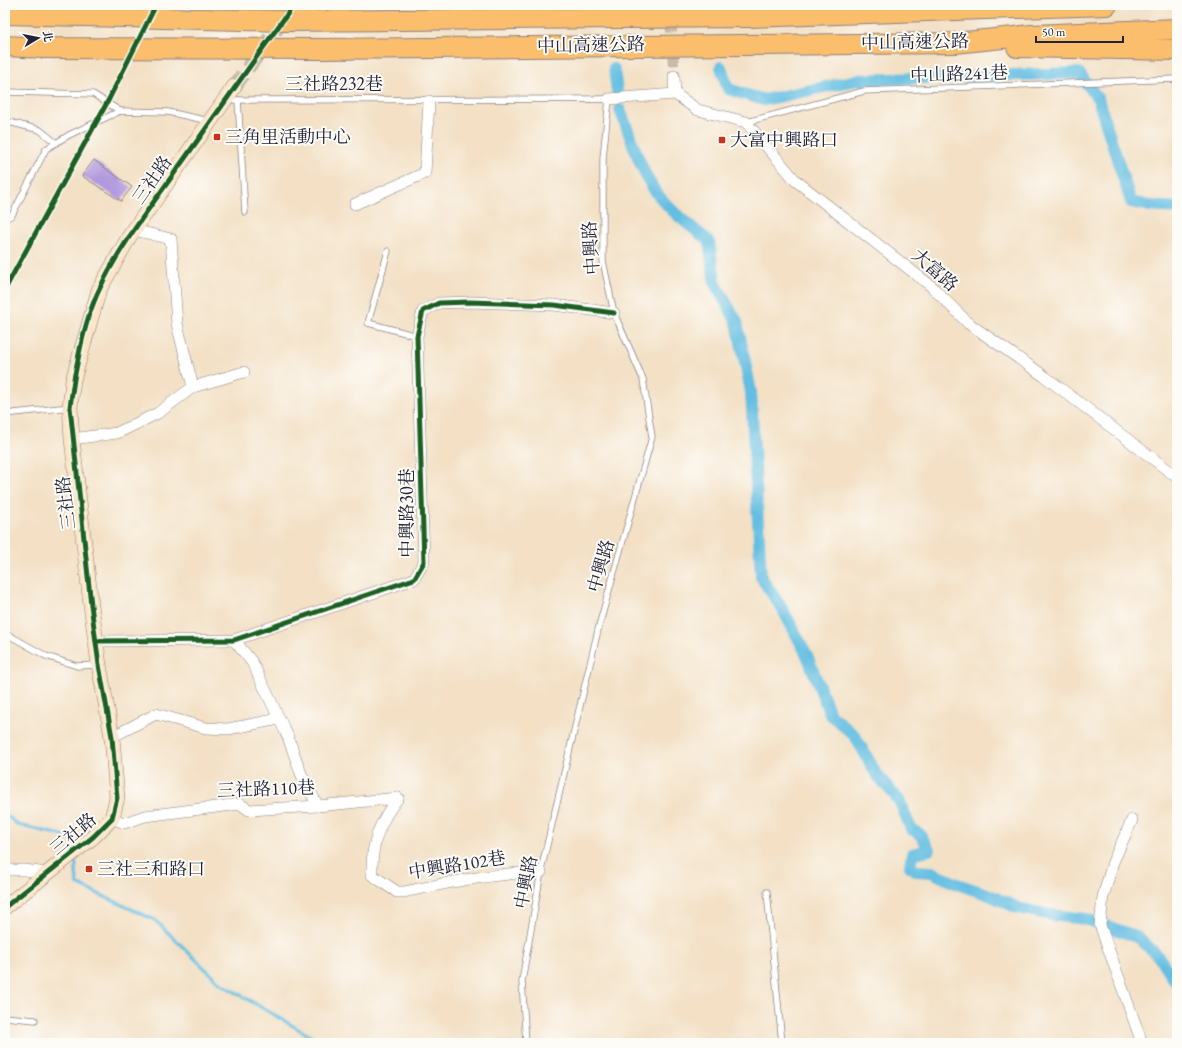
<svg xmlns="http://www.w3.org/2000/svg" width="1182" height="1048" viewBox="0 0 1182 1048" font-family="'EB Garamond','Noto Serif TC',serif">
<rect width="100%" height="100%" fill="#fdfcf7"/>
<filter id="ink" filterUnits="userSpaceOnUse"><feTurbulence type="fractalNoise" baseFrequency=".025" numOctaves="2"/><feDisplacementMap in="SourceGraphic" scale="8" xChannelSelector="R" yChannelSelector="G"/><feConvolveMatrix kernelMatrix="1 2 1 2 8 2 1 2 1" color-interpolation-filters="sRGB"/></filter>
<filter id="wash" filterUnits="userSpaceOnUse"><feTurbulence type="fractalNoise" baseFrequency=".012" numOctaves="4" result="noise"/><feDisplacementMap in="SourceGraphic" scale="16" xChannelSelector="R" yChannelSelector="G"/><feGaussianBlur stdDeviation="0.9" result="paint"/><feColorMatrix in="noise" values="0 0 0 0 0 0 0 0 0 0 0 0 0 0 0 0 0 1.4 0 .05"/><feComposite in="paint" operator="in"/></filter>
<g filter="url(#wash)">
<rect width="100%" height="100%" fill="#f3e0c5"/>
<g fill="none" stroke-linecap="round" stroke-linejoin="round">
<g stroke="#63bee1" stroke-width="3.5">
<polyline points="5,814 18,825 74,838 75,846"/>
<polyline points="75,856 77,884 155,920 220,983 322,1043"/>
</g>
<g stroke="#63bee1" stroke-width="12">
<polyline points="721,67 728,89 764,100 857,80 1079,73 1098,99 1131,202 1150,206 1177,208"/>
<polyline points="614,69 617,91"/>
<path d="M620,110c11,26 19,57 35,81 15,20 35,35 54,50l6,42 22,39 14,70 10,185 22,33 24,45 23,59 25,22 22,39 22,25 12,29 9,5 9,16 -17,4 -2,12 6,5 16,1 25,12 30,10 31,14 33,7 35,4 52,18 20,19 19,28"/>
</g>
</g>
<g id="blocks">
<polygon fill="#b199dd" points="94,160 132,187 121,201 82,176"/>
</g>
</g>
<g filter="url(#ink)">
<use href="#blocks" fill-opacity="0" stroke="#8a8180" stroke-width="1"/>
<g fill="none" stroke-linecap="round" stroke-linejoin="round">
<polyline stroke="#c9baa9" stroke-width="11" stroke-dasharray="11 5.5" stroke-linecap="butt" points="670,5 674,76"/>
<polyline stroke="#c9baa9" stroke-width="15" stroke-dasharray="15 8" stroke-linecap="butt" points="234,87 294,5"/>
<defs>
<g id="lane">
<polyline points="5,92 93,94 120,111"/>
<polyline points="228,100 609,99 603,158 603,261 614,313 643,379 652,437 599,626 542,866 522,981 526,1043"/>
<polyline points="238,100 245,212"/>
<polyline points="5,121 40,130 56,143"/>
<polyline points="747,122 864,91 1177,79"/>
<polyline points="5,219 12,215 46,149 69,135 120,111 168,112 209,121"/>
<polyline points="388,251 368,323 417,336"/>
<polyline points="5,414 70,407"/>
<polyline points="5,633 46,656 77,666 97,665"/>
<polyline points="767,892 782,1043"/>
<polyline points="5,1017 35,1020"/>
</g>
<g id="street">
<polyline points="674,76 675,94"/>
<polyline points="609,99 675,94 698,110 746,122 795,180 931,286 968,323 1044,376 1177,477"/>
<polyline points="355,204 425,173 429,101"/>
<polyline points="134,230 171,239 177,324 193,387 244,372"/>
<polyline points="72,439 117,433 158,413 193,387"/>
<polyline points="234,640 252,662 288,737 302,776 318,806"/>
<polyline points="96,641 234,640 414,579 424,562 417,336 423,311 439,303 470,302 554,305 614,313"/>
<polyline points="112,737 156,714 206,728 228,729 279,719"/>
<path d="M398,798c-19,24 -27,46 -26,77l25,17h7c46,-10 91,-19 137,-20"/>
<polyline points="112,818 124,823 145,816 240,804 249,810 318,806 398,798"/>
<polyline points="1132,820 1113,862 1103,897 1100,925 1142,1043"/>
<polyline points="5,870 24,870 47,873"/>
</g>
<polyline id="secondary" points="5,907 93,837 112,818 117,798 112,737 99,665 91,605 72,439 70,407 73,380 99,290 129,237 234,87"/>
<g id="highway">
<polyline points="5,14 285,21 749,17 1107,5"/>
<polyline points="5,46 44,48 322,49 955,43 1032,35 1177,29"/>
<polyline points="1017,47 1177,50"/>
</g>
</defs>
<use href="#lane" stroke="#8a8180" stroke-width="7"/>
<use href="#street" stroke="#8a8180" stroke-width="12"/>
<use href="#secondary" stroke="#8a8180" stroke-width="16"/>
<use href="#highway" stroke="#8a8180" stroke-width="22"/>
<use href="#lane" stroke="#fff" stroke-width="5.5"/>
<use href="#street" stroke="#fff" stroke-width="11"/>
<use href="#secondary" stroke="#fde5c5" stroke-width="15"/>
<use href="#highway" stroke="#fabe6d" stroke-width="20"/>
<defs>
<g id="cycleway">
<polyline points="5,289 109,99 156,5"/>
<polyline points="96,641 234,640 414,579 424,562 417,336 423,311 439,303 470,302 554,305 614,313"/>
<path d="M5,907l88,-70 19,-19 5,-20 -5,-61 -13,-72 -8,-60 -21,-198c4,-34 14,-86 29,-117 21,-45 53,-85 81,-125 38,-53 75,-107 114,-160"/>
</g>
</defs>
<use href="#cycleway" stroke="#fdfcf7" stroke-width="8"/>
<use href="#cycleway" stroke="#1b5e20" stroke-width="5"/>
</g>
</g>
<g fill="#c8321e" stroke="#fdfcf7" stroke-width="1.5">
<rect x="213" y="133" width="8" height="8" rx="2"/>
<rect x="718" y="136" width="8" height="8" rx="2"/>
<rect x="85" y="865" width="8" height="8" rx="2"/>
</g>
<g text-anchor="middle" stroke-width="4" stroke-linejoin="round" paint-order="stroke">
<g font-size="18" fill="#22223b" stroke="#fdfcf7">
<text transform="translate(915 42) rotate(-1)" y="6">中山高速公路</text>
<text transform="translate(591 45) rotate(-1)" y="6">中山高速公路</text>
<text transform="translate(959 74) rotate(-2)" y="6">中山路241巷</text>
<text x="334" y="90">三社路232巷</text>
<text transform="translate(152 180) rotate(-55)" y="6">三社路</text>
<text transform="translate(591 248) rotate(-94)" y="6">中興路</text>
<text transform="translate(935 270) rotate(41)" y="6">大富路</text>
<text transform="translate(66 503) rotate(-97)" y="6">三社路</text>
<text transform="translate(407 513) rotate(-90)" y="6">中興路30巷</text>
<text transform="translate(601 566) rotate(-74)" y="6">中興路</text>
<text transform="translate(266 789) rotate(-2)" y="6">三社路110巷</text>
<text transform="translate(73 834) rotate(-40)" y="6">三社路</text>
<text transform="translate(457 865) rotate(-9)" y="6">中興路102巷</text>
<text transform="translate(526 882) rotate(-79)" y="6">中興路</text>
</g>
<g font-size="18" fill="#22223b" stroke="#fdfcf7" text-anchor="start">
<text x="225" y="143">三角里活動中心</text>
<text x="730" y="146">大富中興路口</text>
<text x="97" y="875">三社三和路口</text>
</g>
</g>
<rect width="1182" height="1048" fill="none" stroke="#fdfcf7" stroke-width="20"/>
<g transform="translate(38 38) rotate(80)" stroke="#fdfcf7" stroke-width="3" paint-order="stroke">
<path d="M0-3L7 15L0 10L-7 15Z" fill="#22223b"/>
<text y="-6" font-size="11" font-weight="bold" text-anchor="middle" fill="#22223b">北</text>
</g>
<path d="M1036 36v6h87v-6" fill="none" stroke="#22223b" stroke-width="2"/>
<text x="1042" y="36" font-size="12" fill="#22223b" stroke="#fdfcf7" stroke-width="3" paint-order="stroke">50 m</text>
</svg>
